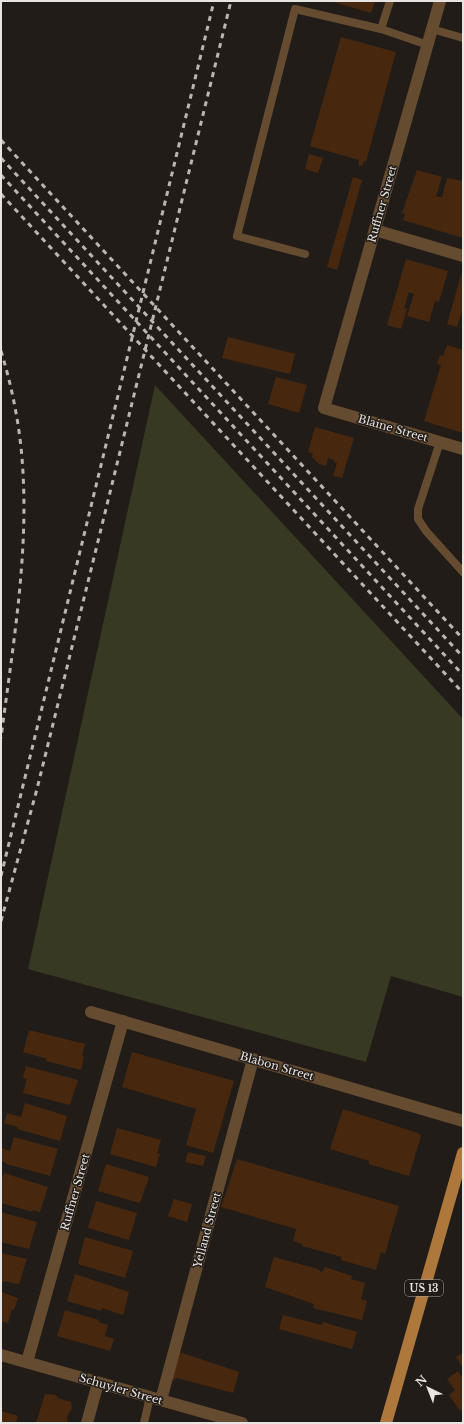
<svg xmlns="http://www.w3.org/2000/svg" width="464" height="1424" viewBox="0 0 464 1424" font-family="'Libre Baskerville',serif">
<rect width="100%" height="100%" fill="#211c17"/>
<polygon fill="#373922" points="155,385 463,719 463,997 391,976 366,1062 28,969"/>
<g fill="#47280f">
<polygon points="330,1 375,1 371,13"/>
<polygon points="341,37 396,52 366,162 364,161 362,166 358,165 359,160 310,146"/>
<polygon points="309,154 323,158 318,173 305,169"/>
<polygon points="417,170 442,177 436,196 438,197 442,197 447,178 463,181 463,238 403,220 405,214 402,213"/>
<polygon points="353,177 362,180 337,270 327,267"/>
<polygon points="406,259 448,271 439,302 435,301 429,322 407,316 414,294 409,292 404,308 407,309 401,329 387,325"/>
<polygon points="461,275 463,275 463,308 457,327 447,324"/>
<polygon points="228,337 295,354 290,374 222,358"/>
<polygon points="447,345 463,350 463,433 424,421 441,365 437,364 440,355 443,356"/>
<polygon points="276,377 307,385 299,413 268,404"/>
<polygon points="315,427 354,438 342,478 333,476 337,463 334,462 334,460 328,458 326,466 319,464 312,457 313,454 308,452"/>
<polygon points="29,1030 85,1044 82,1056 84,1057 81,1070 46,1061 47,1059 23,1052"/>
<polygon points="132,1052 234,1081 213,1153 186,1145 196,1109 122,1087"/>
<polygon points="26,1066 78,1080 70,1105 23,1093 27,1079 23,1078"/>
<polygon points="25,1103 67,1116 60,1141 17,1129 18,1127 4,1123 7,1113 21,1117"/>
<polygon points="343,1109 418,1133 421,1136 409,1176 369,1164 369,1161 330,1149"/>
<polygon points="117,1128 161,1140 157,1153 160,1154 156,1167 110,1154"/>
<polygon points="14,1137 58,1149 50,1176 6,1164 6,1163 1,1161 1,1148 10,1151"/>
<polygon points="188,1152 206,1156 203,1166 185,1162"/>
<polygon points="237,1159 399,1206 385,1254 381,1252 376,1270 341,1260 342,1257 302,1246 302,1244 293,1241 296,1229 221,1207"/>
<polygon points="106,1164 149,1177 140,1203 98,1191"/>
<polygon points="4,1173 48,1187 40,1212 33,1210 33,1212 1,1203 1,1181"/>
<polygon points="174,1199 192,1204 187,1222 168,1216"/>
<polygon points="96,1201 137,1213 129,1240 88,1228"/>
<polygon points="1,1212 37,1222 29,1249 1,1242"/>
<polygon points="85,1237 133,1251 125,1278 78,1264"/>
<polygon points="1,1253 27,1259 19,1284 1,1281"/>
<polygon points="274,1257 318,1269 321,1272 323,1271 325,1267 352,1276 351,1279 365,1283 361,1299 367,1301 362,1320 313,1308 314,1304 265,1287"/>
<polygon points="75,1274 129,1292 123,1315 102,1308 101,1311 67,1301"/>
<polygon points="1,1292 18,1298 14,1310 12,1309 8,1323 1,1321"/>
<polygon points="65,1310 99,1320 99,1322 108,1325 105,1336 114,1339 110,1351 57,1336"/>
<polygon points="283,1315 322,1325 323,1322 357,1332 352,1349 279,1329"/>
<polygon points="179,1352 239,1372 233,1393 177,1378 173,1380 169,1372"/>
<polygon points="463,1353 463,1368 456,1357"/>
<polygon points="458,1371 463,1379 463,1409 460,1411 449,1395 455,1390 447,1379"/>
<polygon points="45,1394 56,1395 58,1398 71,1402 72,1408 67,1416 68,1423 36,1423"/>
<polygon points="1,1411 18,1416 16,1423 1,1423"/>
</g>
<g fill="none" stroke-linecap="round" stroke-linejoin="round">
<g stroke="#654b30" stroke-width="8">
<polyline points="390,1 381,29 428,45"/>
<polyline points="432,29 463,38"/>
<polyline points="305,254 237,236 295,9 381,29"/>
<polyline points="440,442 418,509 418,519 426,531 463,572"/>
<polyline points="144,1423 150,1397"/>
</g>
<g stroke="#654b30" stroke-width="12">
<polyline points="440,1 324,408 463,449"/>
<polyline points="375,230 463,256"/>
<polyline points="91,1012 463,1121"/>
<polyline points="1,1355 242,1423"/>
<polyline points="27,1362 123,1021"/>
<polyline points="161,1400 253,1059"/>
<polyline points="87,1423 98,1383"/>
</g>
<polyline stroke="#ae783d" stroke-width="12" points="386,1423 463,1153"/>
<g stroke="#bbb6b3" stroke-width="3" stroke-dasharray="5 5" stroke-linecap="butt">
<polyline points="1,140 463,639"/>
<polyline points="1,158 463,657"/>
<polyline points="1,175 463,675"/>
<polyline points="1,194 463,693"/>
<path d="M1,351c12,39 20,81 22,122 5,88 -11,178 -22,265"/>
<polyline points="1,876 214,1"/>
<polyline points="1,921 37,789 231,1"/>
</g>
</g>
<g text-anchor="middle" stroke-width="3" stroke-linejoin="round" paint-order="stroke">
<rect fill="#211c17" stroke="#aca8a4" stroke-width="1" x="405" y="1280" width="38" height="16" rx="3"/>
<g font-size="10" font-weight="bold" fill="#e8e4e1">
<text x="424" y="1292">US 13</text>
</g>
<g font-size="11" fill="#e8e4e1" stroke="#211c17">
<text transform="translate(382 204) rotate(-74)" y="4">Ruffner Street</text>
<text transform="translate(393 428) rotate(16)" y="4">Blaine Street</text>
<text transform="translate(277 1066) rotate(16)" y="4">Blabon Street</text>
<text transform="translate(75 1192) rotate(-74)" y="4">Ruffner Street</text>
<text transform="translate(207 1230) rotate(-75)" y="4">Yelland Street</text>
<text transform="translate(121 1389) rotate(16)" y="4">Schuyler Street</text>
</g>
</g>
<rect width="464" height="1424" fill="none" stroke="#e8e4e1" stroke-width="4"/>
<g transform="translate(428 1388) rotate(317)" stroke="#211c17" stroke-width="3" paint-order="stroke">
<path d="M0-3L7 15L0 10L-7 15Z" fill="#e8e4e1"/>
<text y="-6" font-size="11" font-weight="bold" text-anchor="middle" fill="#e8e4e1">N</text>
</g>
</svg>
